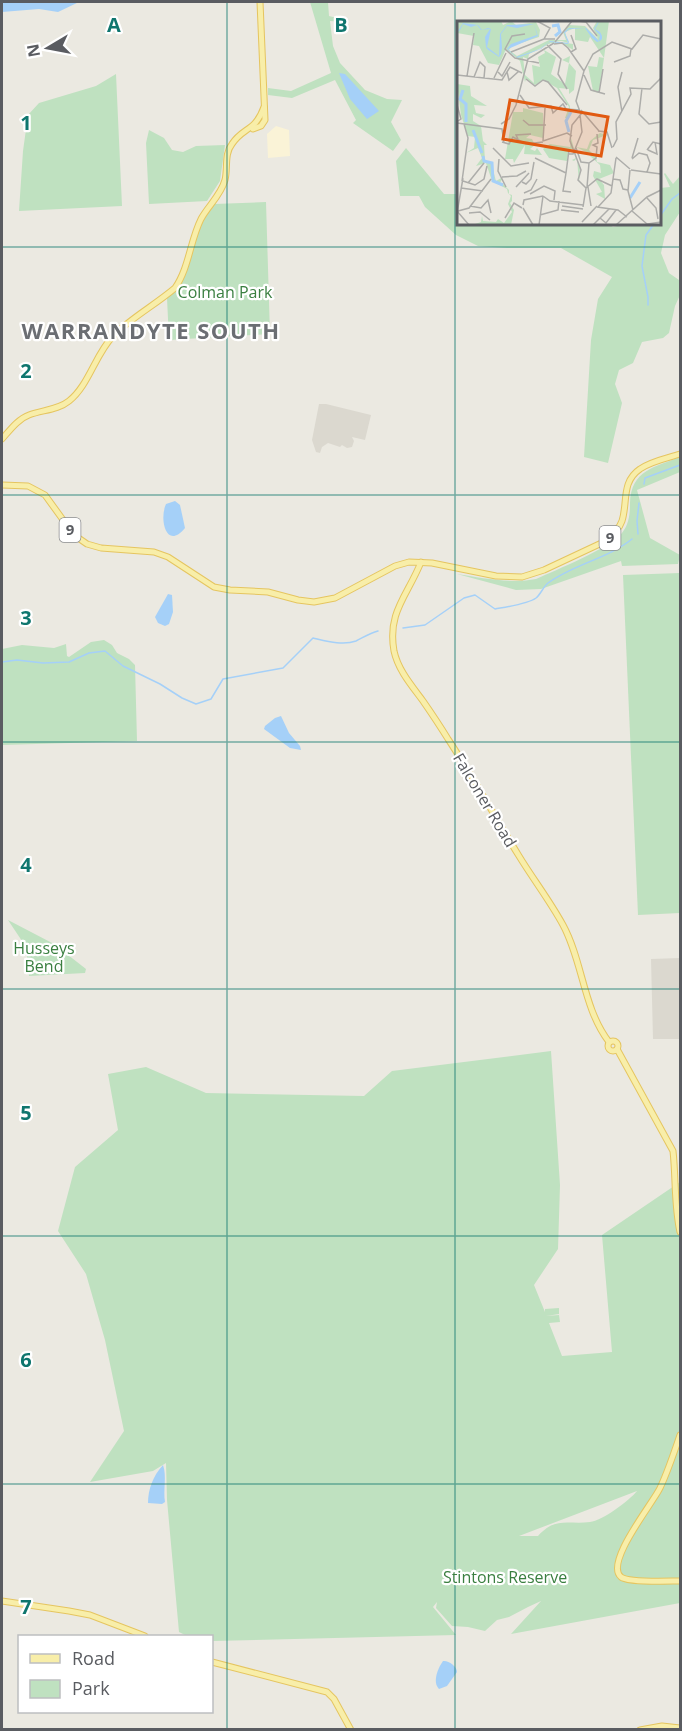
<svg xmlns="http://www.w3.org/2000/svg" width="682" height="1731" viewBox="0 0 682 1731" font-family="'Open Sans',sans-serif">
<rect width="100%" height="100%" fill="#ebe9e1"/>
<polygon fill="#faf3d7" points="276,126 289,130 290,156 268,158 267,134"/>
<g fill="#dbd8cf">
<polygon points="319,404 326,404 371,415 365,440 352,437 354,441 352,447 347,448 342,445 340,447 328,443 322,447 320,453 316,452 312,440"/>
<polygon points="680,958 680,1039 653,1039 651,959"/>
</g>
<g fill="#bfe1c0" fill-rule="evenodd">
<polygon points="310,2 328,2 329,16 345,20 345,22 330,21 333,46 340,63 365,90 387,99 402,100 391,122 401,140 393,151 353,123 356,120 335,80 292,98 268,95 268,88 291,91 331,73"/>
<polygon points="116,74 122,206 19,211 23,151 28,115 39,103 96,86"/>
<polygon points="149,130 164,138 172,150 183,152 196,146 225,145 220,181 207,201 149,204 146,143"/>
<polygon points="406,148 444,194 458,194 458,224 608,224 613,227 626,224 660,224 660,188 670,187 664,174 665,173 673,184 680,176 680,212 665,235 661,253 669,273 679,280 680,295 675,306 669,333 663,338 642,342 633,363 619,370 615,384 622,403 608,463 584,457 591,340 598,299 612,277 561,248 507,248 478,246 456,235 425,207 419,196 400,196 396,161"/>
<polygon points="266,202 270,334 169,340 167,298 184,278 200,221 214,204"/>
<path d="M680,457v15l-43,18 13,48 30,17 -2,9 -56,2 -1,-5 -80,28 -25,1 -59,-16c26,4 54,10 79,5 20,-9 74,-31 86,-46 7,-9 8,-19 8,-30 1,-33 25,-36 50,-46z"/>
<polygon points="680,573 680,913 638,915 623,575"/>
<polygon points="104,640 112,645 117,653 129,659 135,665 137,741 2,745 2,649 22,645 54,648 66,644 67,656 69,657 91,642"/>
<polygon points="8,920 54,944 86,969 85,973 29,976 26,947"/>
<path d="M551,1051l9,134 -2,64 -24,36 11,27v-3l14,-1v6l-13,2 13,-1 1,7 -11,1 13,33 50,-4 -10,-117 78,-53v421l-169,31 30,-33 -13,6 -19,10 -12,3 -12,11 -17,-4 -16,-1 -16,-18 1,-6 -4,5 23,28 -244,6v-5h-25l-8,-4 -12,-132 -1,-37 -13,8 -63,11 34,-51 -19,-91 -19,-66 -28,-43 17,-64 43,-37 -10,-56 38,-7 60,26 158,3 28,-25zM637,1491c-7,9 -35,30 -47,31 -22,3 -34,-6 -52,14h-19z"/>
</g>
<g fill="#a5d0f8">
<polygon points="2,2 79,2 58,12 39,9 2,12"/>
<polygon points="339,73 345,74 379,111 367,119 350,99"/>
<path d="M175,501l5,4 5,23c-19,23 -26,-9 -19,-24z"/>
<polygon points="168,594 172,595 173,612 169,624 165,626 158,623 155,617"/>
<polygon points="281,716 289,733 300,746 301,750 290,748 264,729 265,726 275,718"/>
<path d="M163,1465c4,11 0,25 2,37l-3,2 -14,-1c0,-14 5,-27 15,-38z"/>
<path d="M443,1661c5,-1 14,5 14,11l-10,14 -8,3c-7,-7 -1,-21 4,-28z"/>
</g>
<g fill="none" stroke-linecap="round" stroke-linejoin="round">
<g stroke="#a5d0f8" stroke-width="1.5">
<polyline points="660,216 672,199 680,193"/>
<polyline points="648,305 648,297 642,266 646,235 654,224"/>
<polyline points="644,484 645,478 680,465"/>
<polyline points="638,534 637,521 639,503"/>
<path d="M403,628l22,-3 39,-27 11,-3 20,14c11,-2 33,-5 41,-11 5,-4 7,-11 12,-15 26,-19 59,-24 84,-44"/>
<path d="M2,662l15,-2 26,3 26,-1 20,-9 16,-2 18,15 37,18 22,14 14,6 15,-5 12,-20 60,-11 30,-30c13,3 30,8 43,3 8,-4 14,-8 22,-10"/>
</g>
<defs>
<g id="major">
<polyline points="253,129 261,126 265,120 260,2"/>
<path d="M2,439c8,-9 16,-20 27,-24 13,-5 29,-5 40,-14 20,-16 26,-46 44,-65 18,-18 42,-31 62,-48 14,-20 15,-47 26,-69 7,-13 20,-24 24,-39 3,-12 -1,-26 7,-36 11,-17 23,-12 32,-37"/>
<path d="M2,485l26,1 17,9 29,40 13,9 14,4 53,4 14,5 46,30 16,3 38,2 30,8 16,2 21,-4 60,-32 14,-4 23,1 64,13 26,1 22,-7 64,-30c6,-6 11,-11 14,-19 6,-19 -1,-39 18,-52 11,-8 28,-11 40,-15"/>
<path d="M421,562c-13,33 -34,50 -27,89 4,19 18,35 29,50 9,13 17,25 25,38 25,38 47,78 71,117 14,23 31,45 44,69 20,37 20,83 46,117"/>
<circle cx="613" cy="1046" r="5"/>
<path d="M617,1049l56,102c3,27 1,54 7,81"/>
<path d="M680,1435c-6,18 -12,36 -20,53 -7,15 -56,75 -39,89 7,6 48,4 59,4"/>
<polyline points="2,1601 69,1611 90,1615 145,1636"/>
<polyline points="212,1662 327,1692 334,1699 351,1730"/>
<polyline points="640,1730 662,1726 680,1728"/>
</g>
</defs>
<use href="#major" stroke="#e5c560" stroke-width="7"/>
<use href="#major" stroke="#f8eea9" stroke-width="5"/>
</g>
<path fill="none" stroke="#0f766e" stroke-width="1.5" stroke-opacity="0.55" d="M227,2v1728M455,2v1728M2,247h678M2,495h678M2,742h678M2,989h678M2,1236h678M2,1484h678"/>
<g text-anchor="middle" stroke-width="4.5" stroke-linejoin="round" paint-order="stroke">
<g fill="#fff" stroke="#8c8d90" stroke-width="1.5">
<rect x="59.5" y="518" width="21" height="24" rx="4.5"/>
<rect x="599.5" y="526" width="21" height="24" rx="4.5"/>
</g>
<g font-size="15" font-weight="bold" fill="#5a5c61">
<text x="70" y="535">9</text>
<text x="610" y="543">9</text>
</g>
<g font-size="16" fill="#3a7f40" stroke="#fff">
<text x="225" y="298">Colman Park</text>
<text x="44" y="954">Husseys<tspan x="44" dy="18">Bend</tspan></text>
<text x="505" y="1583">Stintons Reserve</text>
</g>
<g font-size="16" fill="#5a5c61" stroke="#fff">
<text transform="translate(485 800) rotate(59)" y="6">Falconer Road</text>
</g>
<g font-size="22" font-weight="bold" letter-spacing="1.5" fill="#6b6e73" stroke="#fff">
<text x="151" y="339">WARRANDYTE SOUTH</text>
</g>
</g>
<g transform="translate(457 21)">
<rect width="204" height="204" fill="#ebe9e1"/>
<path d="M0,0h44l2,4 8,-4 5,4 20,-3 4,8 -1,7 -27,9 -3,4 8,6 32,-16h17l-3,-8 6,-7 16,1 13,13 -5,-11 4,-7h12l-5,37 -14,-21 -2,5 -13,-2v-12l-10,4 3,11 -6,-2h-8l19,3v6l-11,-7h-11l-22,11 -1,5 -5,-2 2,18 9,8 -2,-18 8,2 -2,-10 7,-4 -1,-3 12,7 -5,17 14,10 4,-21 -7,-3 8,-4 -1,7 7,8 -2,19 -5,4v-5l-10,-1 11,18 -1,12h-4l4,-11 -12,-19 -14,-8 -8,5 -9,-6 -1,3 -5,-21 -14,-12 -7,16 -11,-2 -9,-17 -6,-1 1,-9 -17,-3zM142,36l5,1 -5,35 -6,-2 -5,-25 9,1zM0,63l13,2 1,10 16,10 -13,-1 2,8 9,2 -4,3 -8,-4v7l8,5 2,15 4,4h-3l1,16 6,2 5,18 7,-4 -3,6 3,1 6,6v4l3,1v6l-2,2 4,7 -3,15h-39l9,-3 1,-6 1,5 13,1 2,-3 6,4 8,-11 -4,-8 3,-8 -3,-3 -1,-4 -15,-8 -6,-18 -10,3 6,-8 -4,-10 -12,5 8,-5 1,-11 -7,-1 -7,-21zM66,87l20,5v25l-13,-3 -4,3 6,1 3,6 -5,4 5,2 2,-3 5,7 -18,-1 1,-9 -11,18 -1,-4h-8l8,-47h10zM143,112l7,2 -14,5 -4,10 7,7 1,5 13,3 4,8 -15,6 5,6 1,14 -9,-5 6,-2 -9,-16 1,-5 7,2 -1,-8 -10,-9 -2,-3 -12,-6 11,2 3,-8zM114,117l9,31 -1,14 -2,-25 -3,3 -2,-1 4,-2 -2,-9 -5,1 -2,11 -18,-3 -6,-9 7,-5 20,3z" fill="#bfe1c0"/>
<path d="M142,0l-1,3 -3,5 5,3 2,4v3l-2,2 -3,1 -5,-4 -7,-10 -16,1 -4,4 4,9 -1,2 -19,-2 -8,7 -24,9 -10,-9 4,-5 26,-9 -3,-11 -17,4 -10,-2 -6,8 1,14 -1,6 -2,3 -12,-8 -1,-2 -1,-10 5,-8 -9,1 -4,-5 -6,2 -8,-3 -3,6 -3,3 6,-10 15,2 4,5 6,-2 3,1 -4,18 12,9 1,-22 7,-9 27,-1 4,12 -30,13 8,8 24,-8 10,-8 18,2 -4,-11 5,-4h17l13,13 1,-6 -6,-6z" fill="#a5d0f8"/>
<path fill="none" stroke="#a5d0f8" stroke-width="3" d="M95,5l6,-1 2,7 -5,4M6,69l-3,9 6,5v18M16,109l9,23M112,111l-3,-11 5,-9M26,135l1,5 8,2 1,18 10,4M173,177l10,-16"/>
<path fill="none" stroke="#adadaa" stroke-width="1.5" d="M80,0l13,7 -6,11h11M121,0l8,1 11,14M68,13l-13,2 -7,13 10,9 24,5M98,21l17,-21M97,23l8,-1 6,5 16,23 -8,30 5,13 -9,11 -2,16 11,29 -3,10 8,8 -3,19M90,24l14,14 -3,15 9,15M54,31l33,-13M114,31l5,-3 -5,-14M157,41l16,-6 1,-7M127,50l9,-17 19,-12 20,7 11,-14 18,4M41,51l4,4 8,-14M50,51l2,8 10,-9M0,54l45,5 8,-13 12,6M127,54l7,15 14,4M10,55l7,-43M17,56l6,-15 5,5 -1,11M37,57l12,-25M69,58l9,7 8,-6 5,2 19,23M185,67l-3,26 10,10 12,-2M142,72l4,-24M63,74l9,13 22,-2 2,7 10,-9 3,5 14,1M0,84l4,14 -3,2M124,89l18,21M165,91l-4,-25 4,-15M66,99l6,5h17M0,102l45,6 2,14M44,103l8,-5 7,-14 12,-46 26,-16M141,110l9,1 5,16M61,118l-2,-4 15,-1M86,120l2,-33M86,120l24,-8 5,3M45,121l7,2 4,-7 13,7 17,-2M156,126l4,-8 -1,-17 15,-28 -1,-6 20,1 11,-11M36,127l18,18 18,-3M119,127l5,14 8,1M190,129l6,-8 8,2M191,129l9,4 -2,-12M112,133h4l9,-22 -2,-17M159,136l14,12M78,137l31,15 -3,18 8,1M175,137l6,-20M42,138l-1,12 8,16M175,138l7,-6 8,2 3,8 -3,9M132,142l7,-5 1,-11 -4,-2 5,-2 -1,-9M173,149l-2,21 5,19M174,149l30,4M109,152l3,-23M45,156l15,-1 9,-5M156,158l7,1 3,9 5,1M5,160l6,-43 -4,-14M6,160l12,4 9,-6 3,-13M65,161l4,2 5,-5 3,-17M11,162l16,-20M59,166l13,-14M130,166l2,-24M131,166l3,19M4,167l22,3M129,167l11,-9 15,7M67,172l7,-3 6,-11M73,173l14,-8 11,5 -1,9M86,175l7,5 33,4M190,177l9,10 2,11M66,184l1,-5 19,-4M13,185l11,2 7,-8 3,13M105,185l21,3M140,186l21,3 9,7M141,186l13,-14 5,-35M66,187l10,17M104,189l18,2M0,190l12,14M1,190l11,-3 22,-29M175,190l15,13M0,192l6,-35M12,192l11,-1 10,8M83,194l18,-5 1,-9M48,197l9,-15 8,5M143,197l6,5 10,-13M125,201l15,-16M82,204l4,-29M136,204l16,-16M159,204l31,-28 14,-7M184,204l20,-3"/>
<path fill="#e15910" fill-opacity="0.15" stroke="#e15910" stroke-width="3" d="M53,79l98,17 -7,39 -98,-17z"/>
<rect width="204" height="204" fill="none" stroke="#5a5c61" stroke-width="3"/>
</g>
<g font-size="20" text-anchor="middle" font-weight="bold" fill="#0f766e" stroke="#fff" stroke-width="4.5" stroke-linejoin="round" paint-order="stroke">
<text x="114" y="32">A</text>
<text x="341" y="32">B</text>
<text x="26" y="130">1</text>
<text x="26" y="378">2</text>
<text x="26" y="625">3</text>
<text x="26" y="872">4</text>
<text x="26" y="1120">5</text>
<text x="26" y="1367">6</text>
<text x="26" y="1614">7</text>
</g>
<rect width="682" height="1731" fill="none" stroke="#5a5c61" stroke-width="6"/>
<rect x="18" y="1635" width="195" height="78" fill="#ffffff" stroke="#bdbec0" stroke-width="1.5"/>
<rect x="30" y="1654" width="30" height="9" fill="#f8eea9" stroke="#bdbec0" stroke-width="1.5"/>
<text x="72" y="1665" font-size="18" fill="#5a5c61">Road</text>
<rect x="30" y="1680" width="30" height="18" fill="#bfe1c0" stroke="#bdbec0" stroke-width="1.5"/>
<text x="72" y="1695" font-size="18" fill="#5a5c61">Park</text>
<g transform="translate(48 48) rotate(260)" stroke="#ffffff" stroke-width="4.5" paint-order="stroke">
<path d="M0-4.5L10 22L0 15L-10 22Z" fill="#5a5c61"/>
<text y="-9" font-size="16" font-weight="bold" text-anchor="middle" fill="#5a5c61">N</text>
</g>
</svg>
